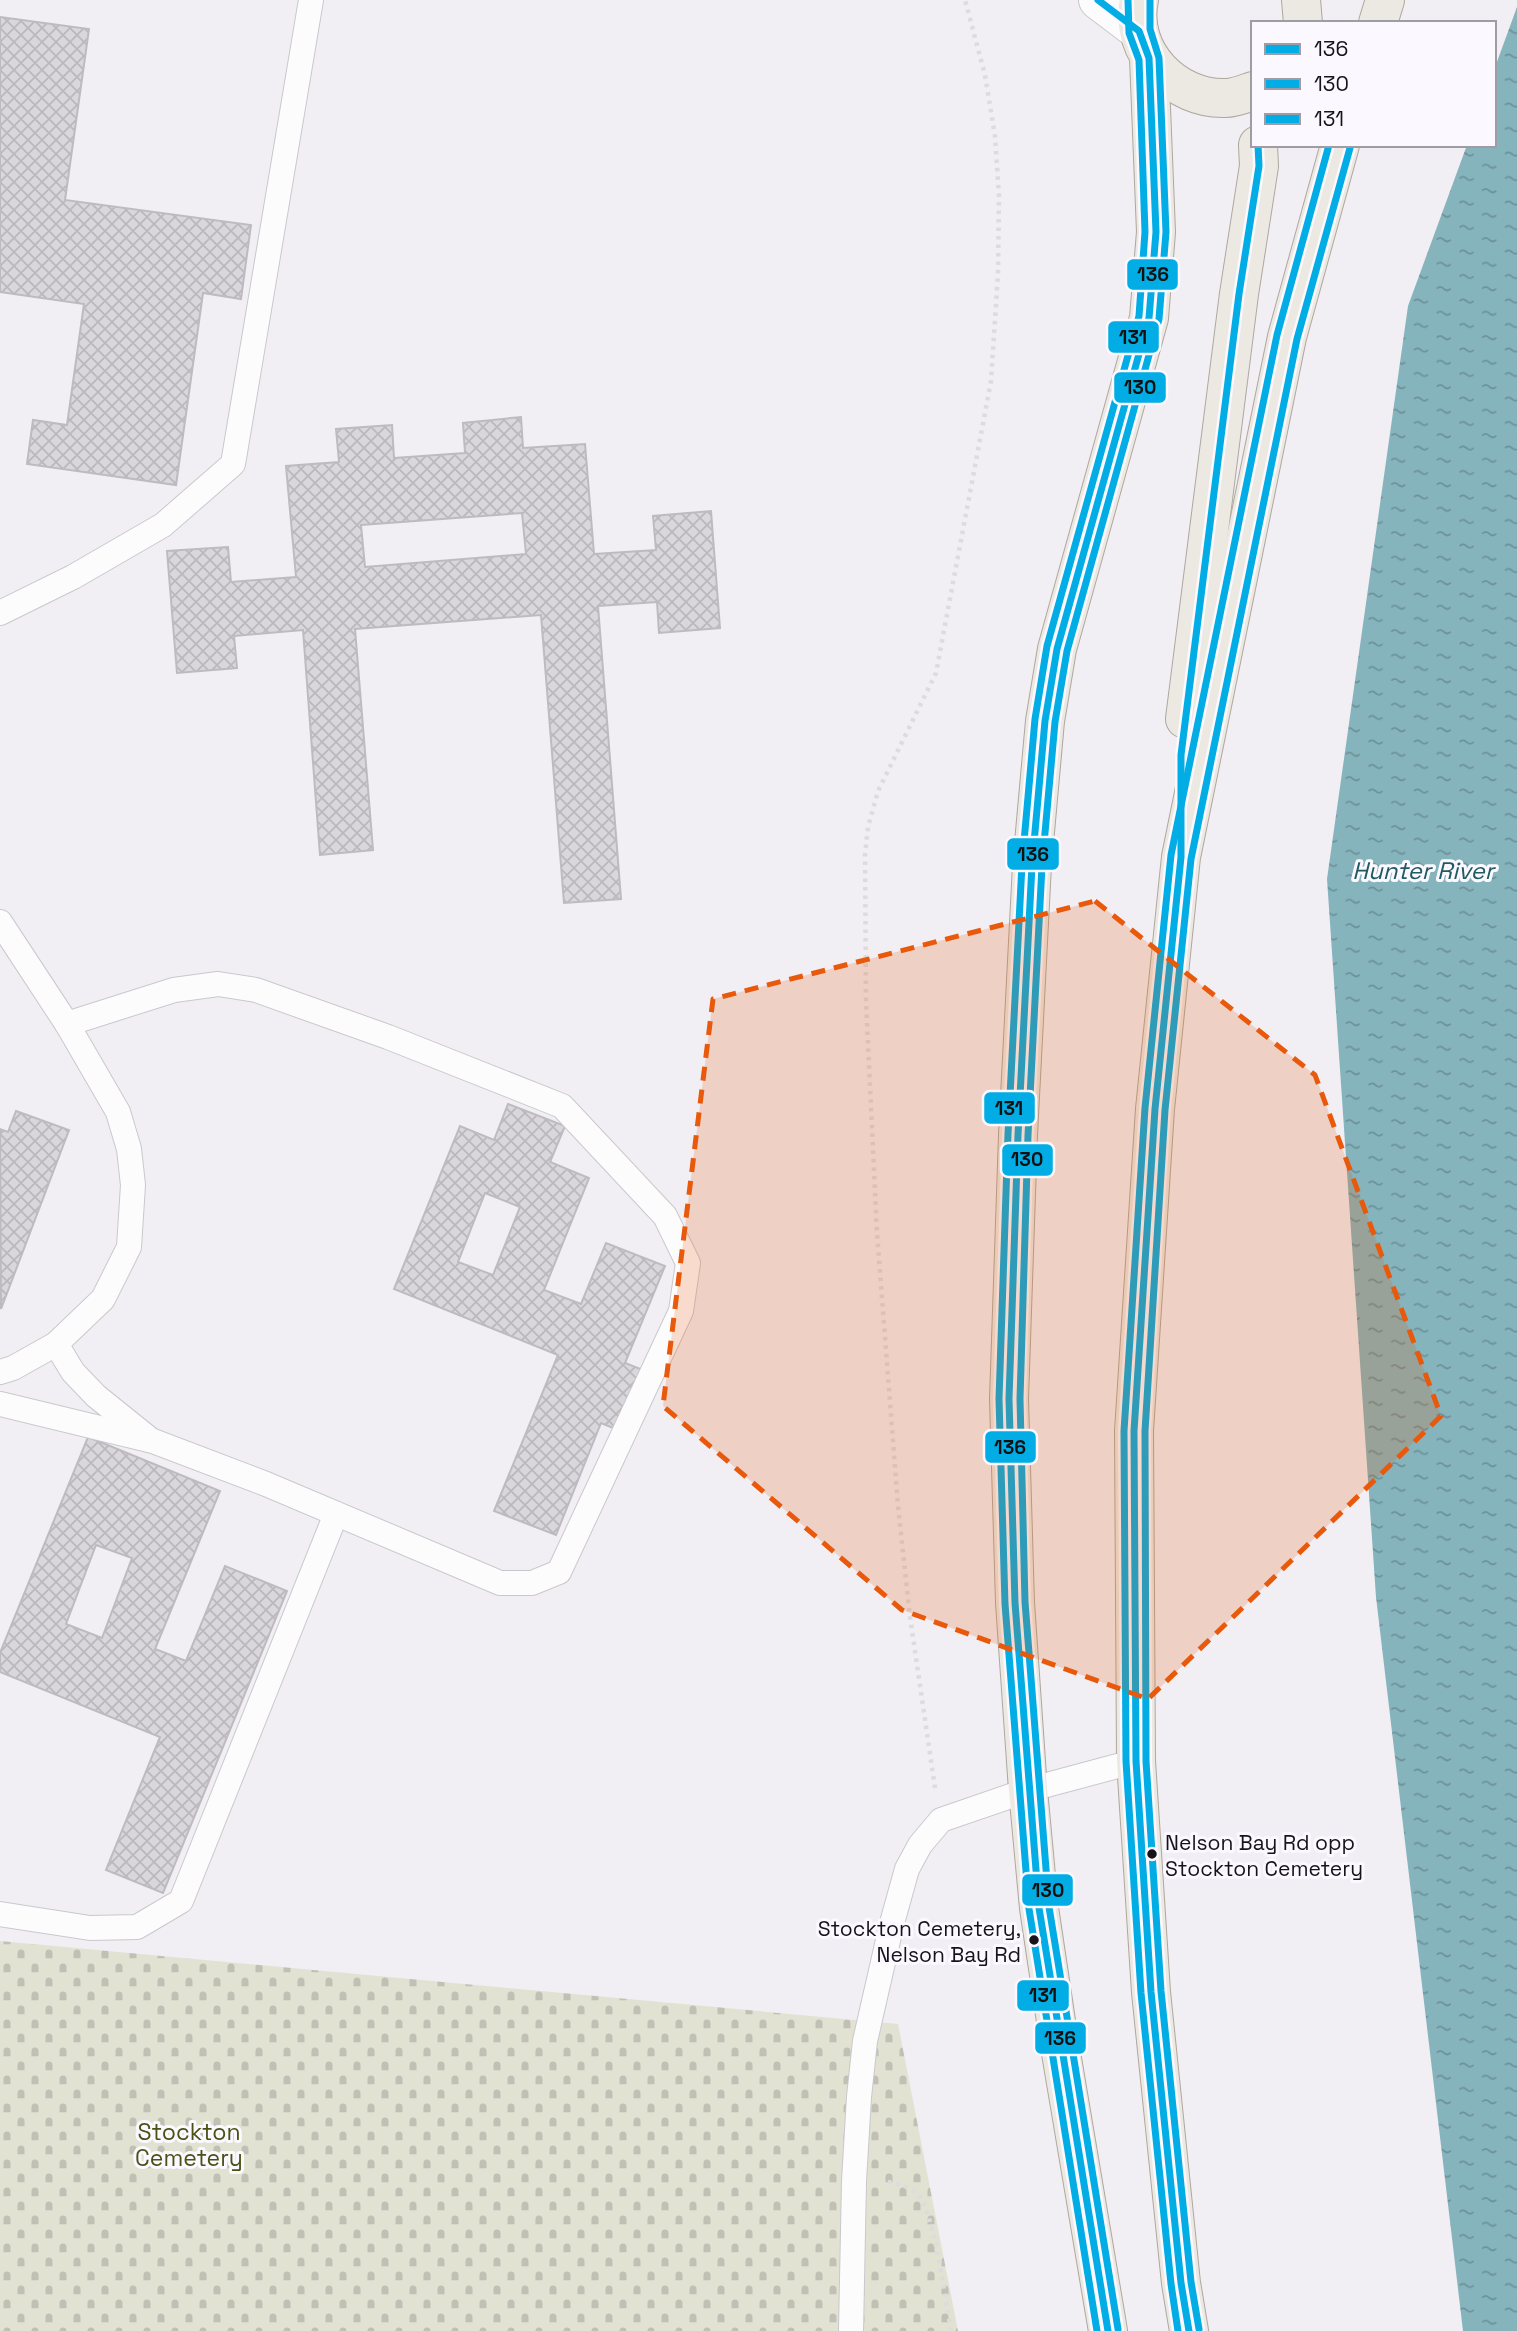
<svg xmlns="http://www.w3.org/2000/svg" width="1517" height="2331" viewBox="0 0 1517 2331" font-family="'Space Grotesk',sans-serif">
<defs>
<pattern id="cemetery-stones" width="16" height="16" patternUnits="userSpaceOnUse" patternTransform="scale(1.75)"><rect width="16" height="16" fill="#e1e2d2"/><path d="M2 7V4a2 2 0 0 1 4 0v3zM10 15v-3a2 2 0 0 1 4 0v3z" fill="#c0c1b4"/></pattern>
<pattern id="water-ripples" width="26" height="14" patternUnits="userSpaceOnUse" patternTransform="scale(1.75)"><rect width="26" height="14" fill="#86b4bd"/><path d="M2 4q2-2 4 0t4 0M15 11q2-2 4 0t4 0" fill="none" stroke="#6d9199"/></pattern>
<pattern id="building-cross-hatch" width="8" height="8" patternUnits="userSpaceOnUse" patternTransform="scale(1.75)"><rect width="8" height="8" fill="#dad7dc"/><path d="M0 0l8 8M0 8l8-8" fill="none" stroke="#bab8bc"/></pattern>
</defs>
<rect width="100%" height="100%" fill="#f1eef4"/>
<polygon fill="url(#cemetery-stones)" points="0,1941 898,2024 958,2331 0,2331"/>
<polygon fill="url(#water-ripples)" points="1517,7 1517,2331 1463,2331 1376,1597 1327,879 1408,306 1467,145 1494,145 1494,70"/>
<g fill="url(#building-cross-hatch)" stroke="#bebbc0" stroke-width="2" fill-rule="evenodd">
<polygon points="0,17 89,29 65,200 251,225 241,299 203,293 176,485 27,464 33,420 67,425 84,304 0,292"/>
<path d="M521,417l2,31 62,-4 9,110 62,-4 -3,-34 58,-5 9,117 -61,5 -2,-31 -59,4 23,293 -57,4 -23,-288 -186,14 18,221 -53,5 -17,-225 -69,6 3,32 -60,5 -10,-122 61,-4 3,35 65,-5 -10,-111 53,-4 -3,-33 56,-4 2,33 71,-5 -2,-30zM522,513l4,41 -161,13 -4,-42z"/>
<path d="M508,1104l57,22 -15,36 39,16 -45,112 37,14 25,-61 59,23 -40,97 18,7 -25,60 -17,-7 -45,112 -62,-24 64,-156 -164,-66 66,-163 34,14zM485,1193l35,14 -27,68 -35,-13z"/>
<polygon points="16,1111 69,1130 1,1309 0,1129 8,1132"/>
<path d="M88,1437l132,54 -65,158 31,12 39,-95 62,25 -124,302 -57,-23 54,-133 -160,-65v-19zM96,1545l36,13 -30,80 -36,-14z"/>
</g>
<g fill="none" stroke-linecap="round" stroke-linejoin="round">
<defs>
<g id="lane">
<polyline points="0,613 73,577 163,525 233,464 311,0"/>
<polyline points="0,922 67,1024 118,1112 129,1149 133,1185 129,1247 103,1299 56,1344 13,1368 0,1372"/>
<polyline points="56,1344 73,1372 96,1396 147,1437"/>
<polyline points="0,1404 153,1441 266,1484 500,1583 532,1583 559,1572 681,1311 688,1263 665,1216 562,1106 388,1037 256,990 218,984 174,990 67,1024"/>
<polyline points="0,1914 90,1928 137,1927 181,1901 336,1514"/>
<polyline points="851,2331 854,2181 859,2097 865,2041 892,1923 907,1869 920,1845 941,1820 1028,1790 1136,1761"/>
</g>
<polyline id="secondary" points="1098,0 1139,31"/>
<g id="primary">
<path d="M1139,0c-11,52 36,100 87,98 8,0 18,-4 27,-7"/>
<polyline points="1301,0 1303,23"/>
<polyline points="1378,23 1385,0"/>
<polyline points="1185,719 1239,294 1259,166 1258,145"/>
<polyline points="1108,2331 1059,2041 1039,1908 1028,1790 1015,1603 1009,1399 1018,1135 1032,865 1045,721 1057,649 1149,318 1156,232 1149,58"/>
<polyline points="1189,2331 1181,2283 1151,1992 1136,1761 1134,1431 1155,1109 1181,857 1287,337 1340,145"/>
</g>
</defs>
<use href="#lane" stroke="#cac8cd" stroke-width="26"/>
<use href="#secondary" stroke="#cac8cd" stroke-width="40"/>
<use href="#primary" stroke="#aea79f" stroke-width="40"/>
<g stroke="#dddbde" stroke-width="4.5" stroke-dasharray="3.5 5" stroke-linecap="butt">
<polyline points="935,1788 910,1617 898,1506 877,1233 866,1001 865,855 868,827 878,791 936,673 991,381 998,273 999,196 995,136 985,75 965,0"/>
<path d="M888,2182c11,1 22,5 30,13 16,16 28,109 33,136"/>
</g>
<use href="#lane" stroke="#fdfcfd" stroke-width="24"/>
<use href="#secondary" stroke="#fdfcfd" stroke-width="38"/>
<use href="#primary" stroke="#ece8e2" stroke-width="38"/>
<defs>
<g id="bus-1">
<polyline points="1098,0 1139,31 1149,58 1156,232 1149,318 1057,649 1045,721 1032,865 1018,1135 1009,1399 1015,1603 1039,1908 1108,2331"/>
<polyline points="1189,2331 1181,2283 1151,1992 1136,1761 1134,1431 1155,1109 1181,857 1181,755 1239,294 1259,166 1258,145"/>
</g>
<g id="bus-2">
<polyline points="1118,2329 1049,1907 1025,1602 1020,1399 1028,1135 1042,866 1055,722 1067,651 1159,319 1166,232 1159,58 1150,29 1150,0"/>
<polyline points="1199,2329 1191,2282 1161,1991 1146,1761 1145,1431 1165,1110 1191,859 1297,339 1350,148"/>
</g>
<g id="bus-3">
<polyline points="1097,2331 1029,1909 1005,1604 999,1399 1008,1134 1022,864 1035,719 1047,646 1139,316 1145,232 1139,60 1129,33 1128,0"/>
<polyline points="1178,2331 1171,2284 1141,1993 1126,1761 1124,1431 1145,1108 1171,855 1277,335 1329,145"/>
</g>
</defs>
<use href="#bus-1" stroke="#fbf9ff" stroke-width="12"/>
<use href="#bus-2" stroke="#fbf9ff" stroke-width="12"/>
<use href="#bus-3" stroke="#fbf9ff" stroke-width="12"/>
<use href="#bus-1" stroke="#01ade4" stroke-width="7"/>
<use href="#bus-2" stroke="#01ade4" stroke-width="7"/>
<use href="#bus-3" stroke="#01ade4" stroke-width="7"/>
</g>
<path fill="#e8590c" fill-opacity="0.2" stroke="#e8590c" stroke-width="5" stroke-dasharray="14 9" stroke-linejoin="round" d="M1095,901l220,174 126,341 -293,283 -246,-89 -239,-204 50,-407z"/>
<g fill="#161419" stroke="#fbf9ff" stroke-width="2.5">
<circle cx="1152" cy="1854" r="6"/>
<circle cx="1034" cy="1940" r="6"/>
</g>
<g text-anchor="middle" stroke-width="6" stroke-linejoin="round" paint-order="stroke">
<g font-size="21" fill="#161419" stroke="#fbf9ff" text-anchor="start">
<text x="1165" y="1850">Nelson Bay Rd opp<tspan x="1165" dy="26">Stockton Cemetery</tspan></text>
<text x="1021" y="1936" text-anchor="end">Stockton Cemetery,<tspan x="1021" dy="26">Nelson Bay Rd</tspan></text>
</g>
<g font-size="23" fill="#4d5015" stroke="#fbf9ff">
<text x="189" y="2140">Stockton<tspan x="189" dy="26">Cemetery</tspan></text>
</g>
<g font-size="24" font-style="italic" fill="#215a62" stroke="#fbf9ff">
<text x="1423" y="879">Hunter River</text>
</g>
</g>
<g stroke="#fbf9ff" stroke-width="2.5">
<rect x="1126" y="258" width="53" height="33" rx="7" fill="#01ade4"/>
<rect x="1107" y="320" width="53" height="34" rx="7" fill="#01ade4"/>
<rect x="1113" y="371" width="54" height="33" rx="7" fill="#01ade4"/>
<rect x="1006" y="837" width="54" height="34" rx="7" fill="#01ade4"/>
<rect x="983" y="1091" width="53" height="34" rx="7" fill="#01ade4"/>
<rect x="1001" y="1143" width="53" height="34" rx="7" fill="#01ade4"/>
<rect x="984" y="1430" width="53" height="34" rx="7" fill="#01ade4"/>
<rect x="1021" y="1873" width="53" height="34" rx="7" fill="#01ade4"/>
<rect x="1016" y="1979" width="54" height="33" rx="7" fill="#01ade4"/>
<rect x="1034" y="2021" width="53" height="34" rx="7" fill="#01ade4"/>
</g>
<g font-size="19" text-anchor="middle" font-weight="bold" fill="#111">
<text x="1153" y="281">136</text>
<text x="1133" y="344">131</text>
<text x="1140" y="394">130</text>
<text x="1033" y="861">136</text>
<text x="1009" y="1115">131</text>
<text x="1027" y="1166">130</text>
<text x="1010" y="1454">136</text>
<text x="1048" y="1897">130</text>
<text x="1043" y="2002">131</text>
<text x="1060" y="2045">136</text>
</g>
<rect x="1251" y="21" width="245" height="126" fill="#fbf9ff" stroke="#9f9da3" stroke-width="2"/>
<rect x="1265" y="44" width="35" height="10" fill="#01ade4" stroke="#9f9da3" stroke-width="2"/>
<text x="1314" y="56" font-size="21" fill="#161419">136</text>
<rect x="1265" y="79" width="35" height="10" fill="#01ade4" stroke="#9f9da3" stroke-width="2"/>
<text x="1314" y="91" font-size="21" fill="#161419">130</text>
<rect x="1265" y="114" width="35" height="10" fill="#01ade4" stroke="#9f9da3" stroke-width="2"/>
<text x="1314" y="126" font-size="21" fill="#161419">131</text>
</svg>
